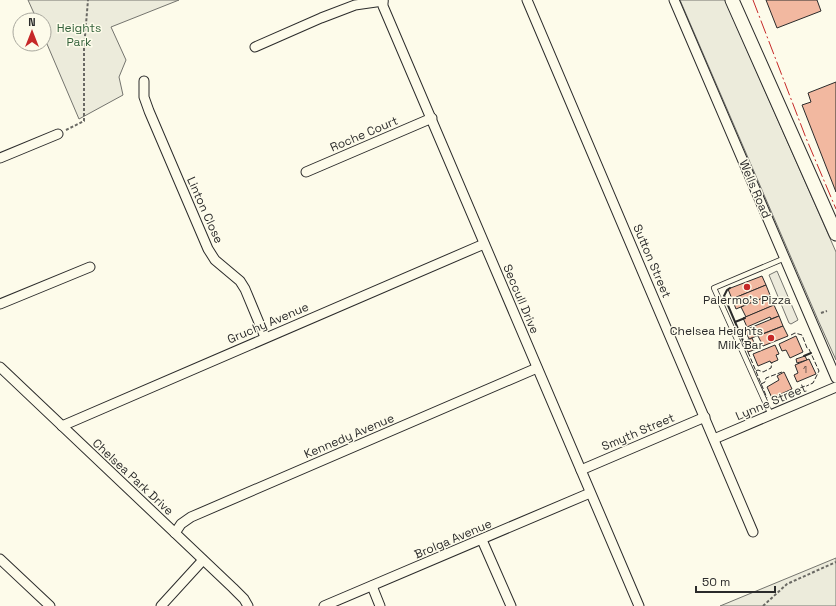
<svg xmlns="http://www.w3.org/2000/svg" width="836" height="606" viewBox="0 0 836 606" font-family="'Space Grotesk',sans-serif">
<rect width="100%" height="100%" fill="#fdfbea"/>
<g fill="#ecebdb" stroke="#74746e">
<polygon points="28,0 179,0 111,27 126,60 119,77 123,95 79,119 44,37 44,20 37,20"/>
<polygon points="680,0 725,0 836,252 836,360 818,320"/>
<polygon points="836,558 836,606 720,606"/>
</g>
<polygon fill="#eceadb" stroke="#74746e" points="777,271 798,320 791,324 789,323 769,275"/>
<g fill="#f2b8a0" stroke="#2b2b2b">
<polygon points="766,0 817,0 821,11 777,28"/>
<polygon points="836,82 836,192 802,105 811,102 808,93"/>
<polygon points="762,276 766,285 732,299 728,289"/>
<polygon points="766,285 770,295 736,309 732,299"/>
<polygon points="770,295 774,305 746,317 741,307"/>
<polygon points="774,305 779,316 771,319 770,317 747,327 743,318"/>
<polygon points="779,316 783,326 749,339 745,330"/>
<polygon points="783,326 788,336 763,346 758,336"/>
<polygon points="796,336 803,352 790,358 786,350 782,351 779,344"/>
<polygon points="752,338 757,349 748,352 744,342"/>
<polygon points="775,345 779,354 776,355 778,360 771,363 770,361 758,366 753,354"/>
<polygon points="805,356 807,360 797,363 796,359"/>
<polygon points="809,359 816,374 797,382 794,375 798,373 795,365"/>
<polygon points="784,372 792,389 772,398 767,387 779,380 777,376"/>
</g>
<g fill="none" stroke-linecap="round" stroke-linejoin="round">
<defs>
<polyline id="service" points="771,415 714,288 785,258"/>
<g id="minor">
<polyline points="383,0 383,6 639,606"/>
<polyline points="527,0 753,532"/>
<polyline points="674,0 836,378"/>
<polyline points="255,47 321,18 355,5 383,1"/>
<polyline points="144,81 144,97 149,111 208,249 215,260 240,281 245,289 265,337"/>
<polyline points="0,158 58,134"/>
<polyline points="306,172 432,118"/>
<polyline points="0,304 90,267"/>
<polyline points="0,367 233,588 244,599 248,606"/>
<polyline points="62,426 484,244"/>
<polyline points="714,439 836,387"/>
<polyline points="581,470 705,417"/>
<polyline points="175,533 181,524 191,517 537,368"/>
<polyline points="482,540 511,606"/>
<polyline points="0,559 50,606"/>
<polyline points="372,586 380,606"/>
<polyline points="161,606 203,560"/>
<polyline points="324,606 590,493"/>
</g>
<polyline id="secondary" points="732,0 836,234"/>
</defs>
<use href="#service" stroke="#2b2b2b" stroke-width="6"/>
<use href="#minor" stroke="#2b2b2b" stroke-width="11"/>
<use href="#secondary" stroke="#2b2b2b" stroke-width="15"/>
<g stroke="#6a6964" stroke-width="2" stroke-dasharray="3 2" stroke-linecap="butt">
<polyline points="66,130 84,121 84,48 88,0"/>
<polyline points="821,313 827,311"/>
<polyline points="763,606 787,584 836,562"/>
</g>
<use href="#service" stroke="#fdfbea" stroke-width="4.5"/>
<use href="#minor" stroke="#fdfbea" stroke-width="9"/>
<use href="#secondary" stroke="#fdfbea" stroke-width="13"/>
<g stroke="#2b2b2b" stroke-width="1" stroke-dasharray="5 2" stroke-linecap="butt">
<polyline points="791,335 795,333 802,335 807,348 809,349 819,371 813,383 798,390"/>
<polyline points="748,352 767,398"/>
<polyline points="756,371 758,370 763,372 771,368 772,362"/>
<polyline points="761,384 765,382 766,378 782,372"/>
</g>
<g stroke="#2b2b2b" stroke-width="2">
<polyline points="730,288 727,290 724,296 744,343"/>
<polyline points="735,322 745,318"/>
<polyline points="804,356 811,353"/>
</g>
<polyline stroke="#c62828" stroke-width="1" stroke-dasharray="14 3 2 3" stroke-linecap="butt" points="753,0 806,138 836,209"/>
</g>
<g fill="#c62828" stroke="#fdfbea" stroke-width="1.5">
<circle cx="747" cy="287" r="4"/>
<circle cx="771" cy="338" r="4"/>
</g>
<g text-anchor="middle" stroke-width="3" stroke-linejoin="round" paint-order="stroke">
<g font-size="10" fill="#5d4e48">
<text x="805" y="373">1</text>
</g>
<g font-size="12" fill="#34623c" stroke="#fdfbea">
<text x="79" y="32">Heights<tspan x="79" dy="14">Park</tspan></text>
</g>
<g font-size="12" fill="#2b2b2b" stroke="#fdfbea">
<text transform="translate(364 134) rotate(-23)" y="4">Roche Court</text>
<text transform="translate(755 189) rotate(67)" y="4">Wells Road</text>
<text transform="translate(205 210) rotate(66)" y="4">Linton Close</text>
<text transform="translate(652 261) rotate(67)" y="4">Sutton Street</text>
<text transform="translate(521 299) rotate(67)" y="4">Seccull Drive</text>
<text transform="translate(268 323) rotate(-23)" y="4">Gruchy Avenue</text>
<text transform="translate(771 402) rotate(-23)" y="4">Lynne Street</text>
<text transform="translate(638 432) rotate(-23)" y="4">Smyth Street</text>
<text transform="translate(349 436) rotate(-23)" y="4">Kennedy Avenue</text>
<text transform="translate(133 477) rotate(43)" y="4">Chelsea Park Drive</text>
<text transform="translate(453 539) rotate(-23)" y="4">Brolga Avenue</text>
</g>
<g font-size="12" fill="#2b2b2b" stroke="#fdfbea">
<text x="747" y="304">Palermo's Pizza</text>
<text x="763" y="335" text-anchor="end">Chelsea Heights<tspan x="763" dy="14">Milk Bar</tspan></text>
</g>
</g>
<g transform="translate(32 32)"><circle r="19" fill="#fdfbea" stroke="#a9a89e"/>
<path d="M0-3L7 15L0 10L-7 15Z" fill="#c62828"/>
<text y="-6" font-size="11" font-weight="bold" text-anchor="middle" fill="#2b2b2b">N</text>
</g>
<path d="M696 586v6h79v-6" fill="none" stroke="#2b2b2b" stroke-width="2"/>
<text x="702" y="586" font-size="12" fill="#2b2b2b" stroke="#fdfbea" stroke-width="3" paint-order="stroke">50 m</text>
</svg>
